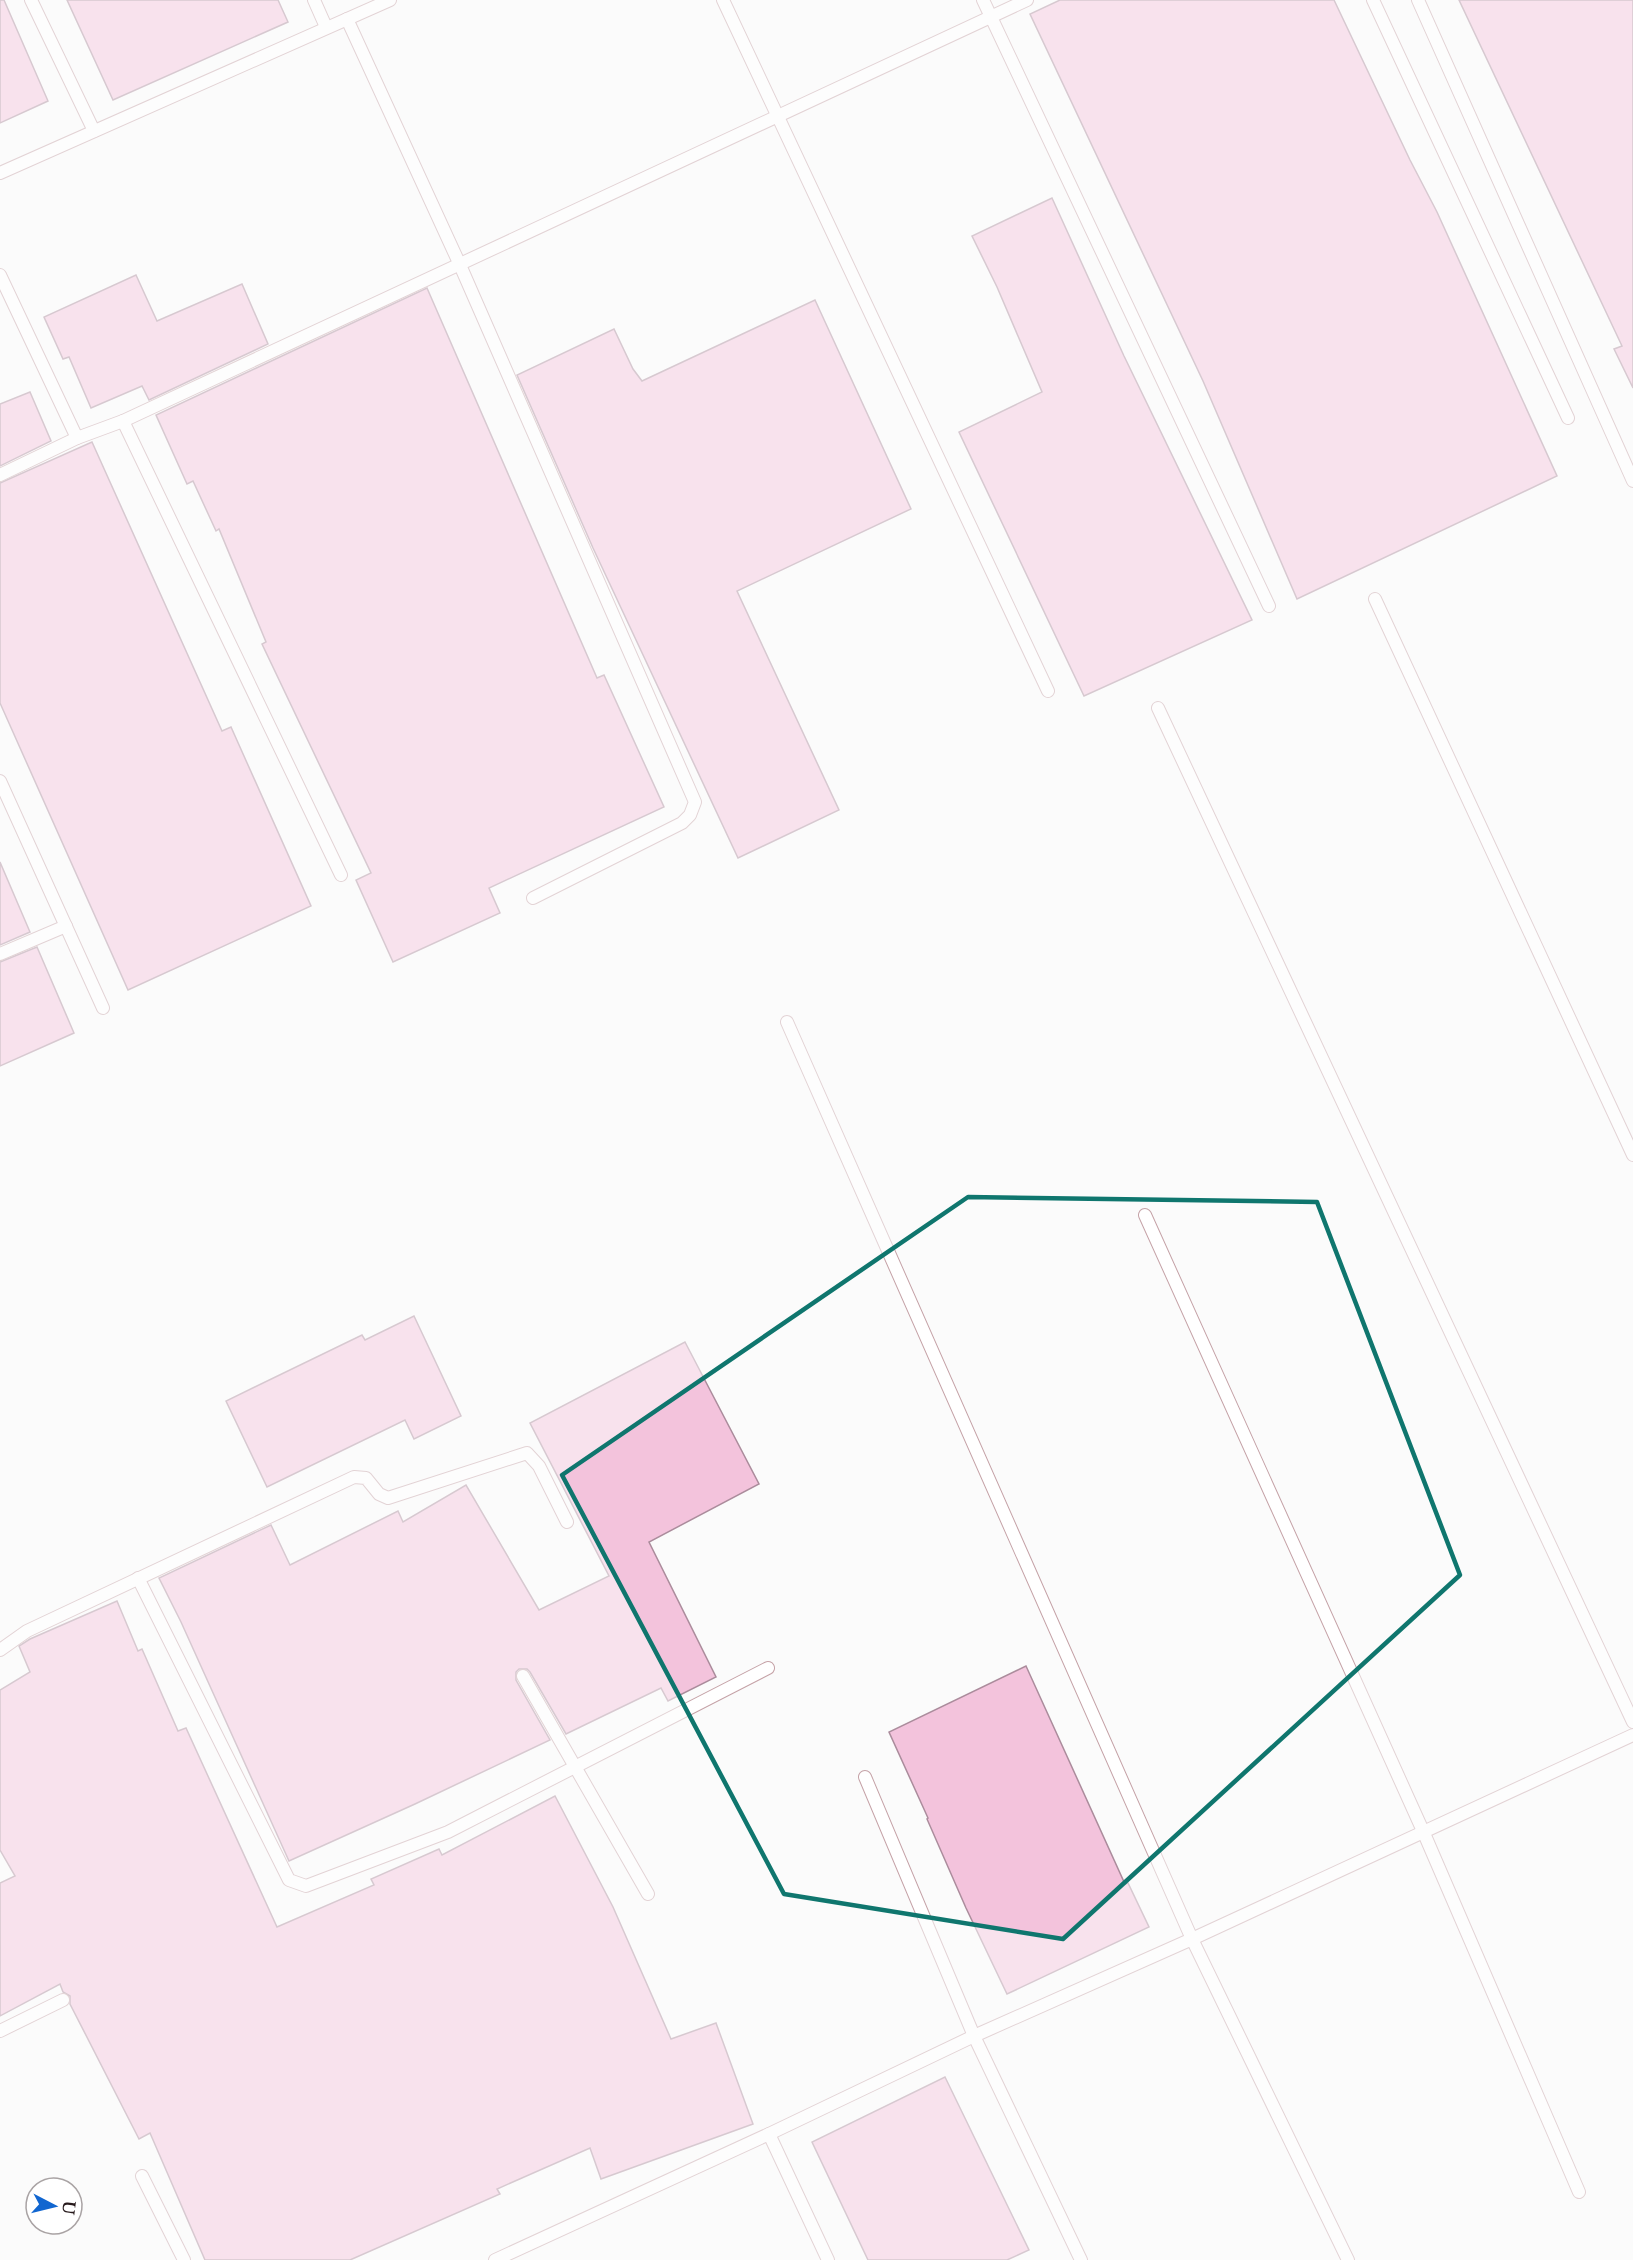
<svg xmlns="http://www.w3.org/2000/svg" width="1633" height="2260" viewBox="0 0 1633 2260" font-family="'Libre Baskerville',serif">
<rect width="100%" height="100%" fill="#fbfbfb"/>
<g fill="#f3c3dc" stroke="#ab8c9c" stroke-width="1.5">
<polygon points="0,0 4,0 48,101 0,123"/>
<polygon points="67,0 278,0 288,22 113,100"/>
<polygon points="1060,0 1334,0 1410,160 1437,212 1557,476 1297,599 1203,381 1030,14"/>
<polygon points="1459,0 1633,0 1633,388 1614,349 1622,346"/>
<polygon points="1052,198 1124,356 1252,620 1084,696 959,432 1042,392 997,287 972,236"/>
<polygon points="136,275 157,321 242,284 268,344 149,400 142,386 91,408 69,357 63,359 44,317"/>
<polygon points="427,288 597,678 604,675 664,807 489,888 500,913 393,962 356,880 371,873 262,644 266,642 219,529 216,531 193,481 187,484 156,415"/>
<polygon points="815,300 911,509 737,591 839,810 738,858 593,548 517,375 614,329 633,369 642,381"/>
<polygon points="30,392 51,441 0,466 0,404"/>
<polygon points="92,442 222,731 231,727 311,906 128,990 0,703 0,483"/>
<polygon points="0,862 30,932 0,945"/>
<polygon points="37,947 74,1033 0,1066 0,962"/>
<polygon points="414,1316 461,1416 414,1439 405,1420 267,1487 226,1401 362,1335 365,1340"/>
<polygon points="685,1342 759,1484 649,1542 716,1677 668,1701 661,1688 566,1734 530,1672 527,1669 519,1669 516,1672 516,1680 550,1740 415,1804 289,1861 181,1622 159,1578 271,1525 290,1565 398,1511 403,1522 466,1485 539,1610 609,1576 530,1423"/>
<polygon points="117,1601 138,1651 142,1649 178,1731 186,1728 277,1927 374,1885 371,1879 439,1849 442,1855 555,1796 613,1907 671,2039 716,2023 753,2124 601,2179 590,2148 497,2189 500,2194 350,2260 205,2260 150,2133 139,2139 70,2004 70,1996 63,1992 60,1984 0,2016 0,1883 15,1876 0,1850 0,1690 30,1672 19,1646 30,1639"/>
<polygon points="1026,1666 1125,1884 1128,1883 1149,1927 1007,1994 966,1908 927,1819 928,1818 889,1732"/>
<polygon points="945,2077 1029,2250 1007,2260 868,2260 812,2142"/>
</g>
<g fill="none" stroke-linecap="round" stroke-linejoin="round">
<defs>
<g id="lane">
<polyline points="31,0 94,131"/>
<polyline points="314,0 326,27"/>
<polyline points="723,0 1048,691"/>
<polyline points="983,0 1269,606"/>
<polyline points="1373,0 1568,418"/>
<polyline points="1418,0 1633,481"/>
<polyline points="347,19 460,265 695,802 690,815 682,823 533,898"/>
<polyline points="0,173 390,0"/>
<polyline points="0,275 77,438"/>
<polyline points="123,421 341,875"/>
<polyline points="0,475 77,438 123,421 1027,0"/>
<polyline points="1375,599 1633,1155"/>
<polyline points="1158,708 1633,1722"/>
<polyline points="0,781 103,1008"/>
<polyline points="0,954 66,926"/>
<polyline points="787,1022 1192,1939 1348,2260"/>
<polyline points="1145,1215 1423,1831 1579,2192"/>
<polyline points="138,1578 289,1880 306,1886 448,1832 768,1668"/>
<polyline points="0,1650 27,1631 354,1477 366,1478 379,1494 388,1498 527,1453 539,1466 567,1522"/>
<polyline points="523,1676 648,1894"/>
<polyline points="865,1777 974,2036 1081,2260"/>
<polyline points="0,2031 63,2000"/>
<polyline points="769,2134 828,2260"/>
<polyline points="142,2176 184,2260"/>
<polyline points="495,2260 769,2134 974,2036 1192,1939 1633,1735"/>
</g>
</defs>
<use href="#lane" stroke="#c5a2a7" stroke-width="14"/>
<use href="#lane" stroke="#fff" stroke-width="12"/>
</g>
<path d="M0 0H1633V2260H0ZM968,1197l349,5 143,373 -397,364 -279,-45 -222,-419z" fill="#fbfbfb" fill-opacity=".55" fill-rule="evenodd"/>
<path fill="none" stroke="#0f766e" stroke-width="4.5" stroke-linejoin="round" d="M968,1197l349,5 143,373 -397,364 -279,-45 -222,-419z"/>
<g transform="translate(54 2206) rotate(97)"><circle r="28" fill="#ffffff" stroke="#a9a3a4" stroke-width="1.5"/>
<path d="M0-4.5L10 22L0 15L-10 22Z" fill="#1166d0"/>
<text y="-9" font-size="16" font-weight="bold" text-anchor="middle" fill="#271a1c">U</text>
</g>
</svg>
